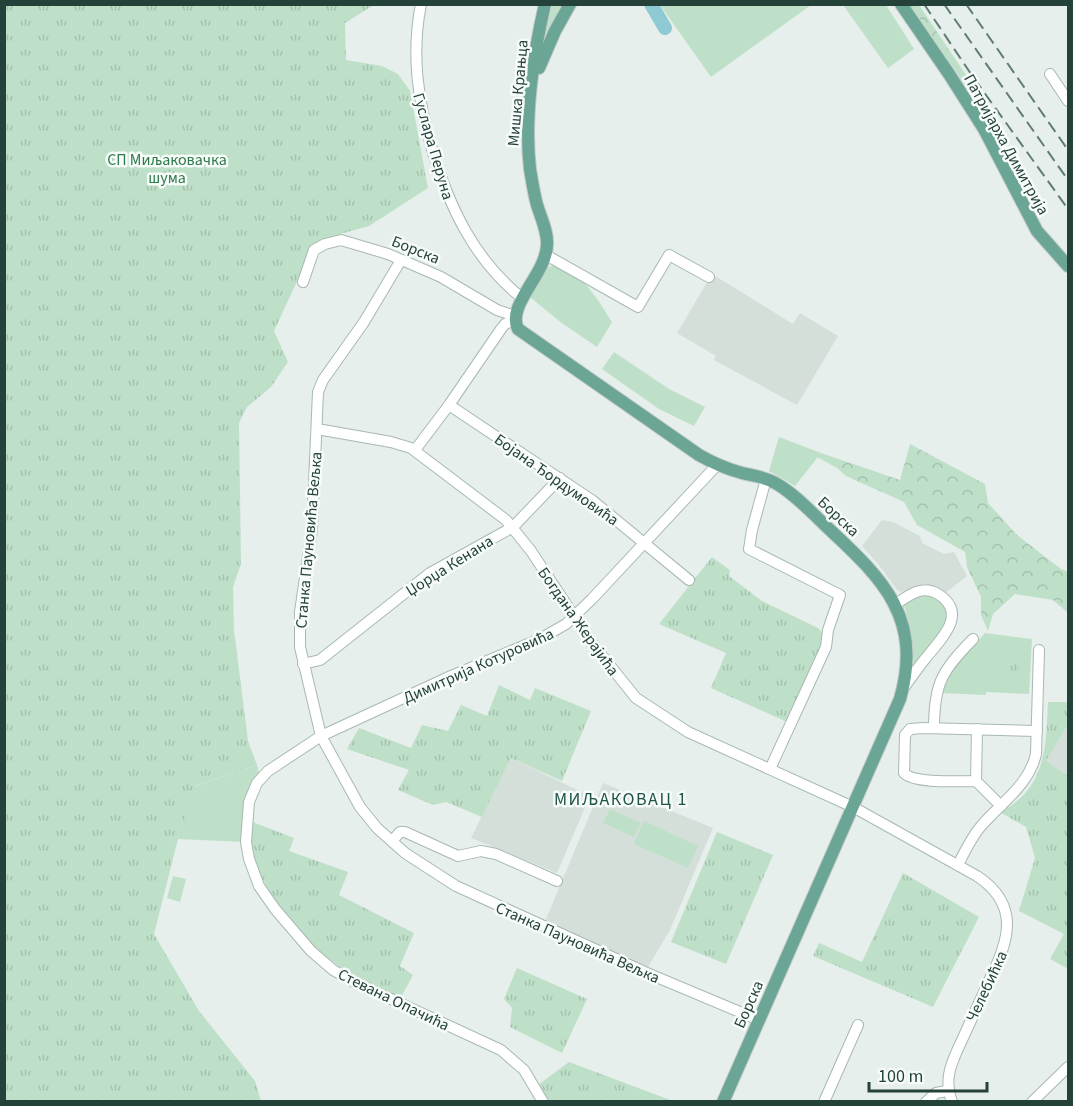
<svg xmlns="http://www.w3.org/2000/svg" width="1073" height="1106" viewBox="0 0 1073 1106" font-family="'Source Sans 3',sans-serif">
<defs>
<pattern id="forest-crowns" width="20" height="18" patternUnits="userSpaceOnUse" patternTransform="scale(1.5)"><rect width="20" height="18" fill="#bfe0c8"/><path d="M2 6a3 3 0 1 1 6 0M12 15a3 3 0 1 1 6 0" fill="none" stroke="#a4c1ad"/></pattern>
<pattern id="park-tufts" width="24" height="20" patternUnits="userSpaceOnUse" patternTransform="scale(1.5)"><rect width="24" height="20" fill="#bfe0c8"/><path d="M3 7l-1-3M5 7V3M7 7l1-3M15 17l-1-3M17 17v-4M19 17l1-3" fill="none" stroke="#a4c1ad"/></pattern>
</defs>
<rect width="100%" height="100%" fill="#e6efeb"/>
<g fill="#d4dfda">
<polygon points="712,274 793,324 800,313 838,336 797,405 714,360 716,356 677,333"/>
<polygon points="882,520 893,522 920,536 922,543 944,554 954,552 967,576 944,594 934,586 923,584 901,592 897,590 879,565 862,546"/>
<polygon points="1068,724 1068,776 1045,762"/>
<polygon points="511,758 590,796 557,873 471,838"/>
<polygon points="603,783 713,828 670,930 645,972 544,924"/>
</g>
<g fill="#bfe0c8">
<polygon points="552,5 567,5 546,38 545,31"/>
<polygon points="660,5 811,5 711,77"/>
<polygon points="843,5 886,5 914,49 888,68"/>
<path d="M553,265c27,2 46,37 59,57l-15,25 -38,-26 -29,-24 18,-29z"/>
<polygon points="614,352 669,389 705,407 694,426 659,409 602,369"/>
<polygon points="779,437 821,453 795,486 769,471"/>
<path d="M926,595c6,2 13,5 17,10 16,19 -20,46 -29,61l-4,-40 -6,-21 12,-7z"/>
<path d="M985,633l47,6 -3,55 -43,-2v3l-46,-2c5,-12 11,-25 20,-35 8,-9 17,-15 25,-25z"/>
<polygon points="257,765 259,773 249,793 244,842 178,839 182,824 4,852"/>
<polygon points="610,809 641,823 634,837 603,823"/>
<polygon points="644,821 698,846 688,868 634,844"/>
<polygon points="173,876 186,879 180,902 167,898"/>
</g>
<g fill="url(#forest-crowns)">
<polygon points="910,5 919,5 964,72 997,117 989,120"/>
<polygon points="910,444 985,484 988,503 1017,535 1061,569 1068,572 1068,613 1053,600 1015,594 993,614 988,631 981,615 981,597 967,567 965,552 917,525 904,502 846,476 837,468 817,457 821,453 900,480"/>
</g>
<g fill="url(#park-tufts)">
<polygon points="5,5 383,5 372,6 345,23 346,60 382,66 398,74 410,91 428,188 369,226 322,239 311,247 299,277 274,331 288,362 271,387 247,407 239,423 241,564 233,587 234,630 248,741 257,765 195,786 178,839 154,934 199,1011 255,1081 261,1101 5,1102"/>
<polygon points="712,557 730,570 729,576 762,601 818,628 823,633 824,640 787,722 711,688 726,653 659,624"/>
<polygon points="1003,645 1020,646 1018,678 1001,677"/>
<polygon points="499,685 530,700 535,688 591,711 562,781 511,758 482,817 446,802 433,805 398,790 409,770 347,749 359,728 411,748 422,725 448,731 461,705 487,716"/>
<path d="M1048,702h20v22l-22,37 22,15v193l-18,-10 14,-25 -45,-23 16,-53 -9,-31 -26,-15c46,-23 46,-65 48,-110z"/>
<path d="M253,822l41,16 -5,13 59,21 -9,23 75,38 -14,33 13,9 -13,24 -5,-1c-26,-14 -52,-27 -75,-46 -22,-18 -65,-74 -69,-102 -2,-9 0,-19 2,-28z"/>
<polygon points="717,832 773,855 726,964 671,942"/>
<polygon points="903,873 979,917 933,1007 813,956 819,943 862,962"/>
<polygon points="517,968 587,999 562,1053 510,1027 512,1008 504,999"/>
<polygon points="569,1062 673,1101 548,1101 538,1085"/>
</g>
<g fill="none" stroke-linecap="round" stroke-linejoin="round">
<polyline stroke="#8ec9d4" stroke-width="14" points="651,4 665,28"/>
<defs>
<g id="minor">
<path d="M421,4c-10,51 -3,96 11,145 17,57 42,111 90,149"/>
<polyline points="1050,74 1068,101"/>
<polyline points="546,255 638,307 669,255 709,277"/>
<polyline points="401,260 364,322 323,380 318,392 312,529 300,612 300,647 321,736 360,807 377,828 405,853 456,886 647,973 759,1020"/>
<polyline points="303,282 314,250 325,244 341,240 388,254 441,277 497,310 515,316"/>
<polyline points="449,405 593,501 689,580"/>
<path d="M317,429l74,13 20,6 95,72 25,31 60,91 45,56 52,34 165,75 124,69c44,29 32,65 12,105 -9,20 -18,39 -27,59 -10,21 -19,39 -10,62"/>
<polyline points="415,450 449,405 501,329 505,324 514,320"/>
<polyline points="766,479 752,530 749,549 840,595 828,630 826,647 770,769"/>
<path d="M896,604c12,-8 26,-20 42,-10 32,20 1,47 -13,65 -8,10 -15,20 -22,30"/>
<polyline points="303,664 320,660 430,573 513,527 560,478"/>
<path d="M934,728c0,-45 8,-57 39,-89"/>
<polyline points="976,781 977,729"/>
<path d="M1001,806l-25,-25c-16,0 -62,3 -72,-8l1,-38 5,-6 14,-1 113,3"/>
<polyline points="392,841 400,832 405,832 458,856 481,851 496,854 557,881"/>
<path d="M958,865c7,-14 14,-29 24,-40 20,-23 47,-40 54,-71l3,-104"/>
<polyline points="543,1102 524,1070 501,1050 354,982 333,970 311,951 275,909 259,886 249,859 246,842 249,802 257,783 268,771 321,736 451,676 540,639 566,624 592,599 717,465"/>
<polyline points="824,1102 858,1025"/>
<polyline points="926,1102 936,1093 947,1091"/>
<polyline points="1032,1102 1068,1067"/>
</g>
<g id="major">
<path d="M545,4c-12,51 -21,114 -15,165 2,12 4,25 7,36 4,13 11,27 10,40 -1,30 -41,60 -29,84l181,126c14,8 28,14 43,18 12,3 24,4 35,11 19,11 36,30 52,45 55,51 94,90 71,170l-177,403"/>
<polyline points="901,4 949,74 984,129 1037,231 1068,266"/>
<polyline points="539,68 555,31 570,4"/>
</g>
</defs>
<use href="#minor" stroke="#a8b8b2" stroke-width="12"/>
<use href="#major" stroke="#c2cac8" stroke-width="14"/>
<use href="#minor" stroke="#fff" stroke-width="10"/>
<use href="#major" stroke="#6aa596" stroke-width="12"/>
<g stroke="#5f7d75" stroke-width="2" stroke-dasharray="12 6" stroke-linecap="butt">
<polyline points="924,4 973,77 1068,209"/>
<polyline points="944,4 1068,180"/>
<polyline points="966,4 1068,150"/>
</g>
</g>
<g text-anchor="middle" stroke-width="5" stroke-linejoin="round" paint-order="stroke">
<g font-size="16" fill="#24423a" stroke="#f7fbf9">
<text transform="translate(517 93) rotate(-85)" y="6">Мишка Крањца</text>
<text transform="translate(1007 144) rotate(61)" y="6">Патријарха Димитрија</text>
<text transform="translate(434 146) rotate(74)" y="6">Гуслара Перуна</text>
<text transform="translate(416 249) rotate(22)" y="6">Борска</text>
<text transform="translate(557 479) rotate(35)" y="6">Бојана Ђордумовића</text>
<text transform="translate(839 516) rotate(43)" y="6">Борска</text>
<text transform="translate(308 540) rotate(-85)" y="6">Станка Пауновића Вељка</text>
<text transform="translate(449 565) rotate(-32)" y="6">Џорџа Кенана</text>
<text transform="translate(579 621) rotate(55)" y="6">Богдана Жерајића</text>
<text transform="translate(478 665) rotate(-24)" y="6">Димитрија Котуровића</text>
<text transform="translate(578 942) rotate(24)" y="6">Станка Пауновића Вељка</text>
<text transform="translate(986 986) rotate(-65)" y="6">Челебићка</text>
<text transform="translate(394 999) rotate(26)" y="6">Стевана Опачића</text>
<text transform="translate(748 1004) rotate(-66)" y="6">Борска</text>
</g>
<g font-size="16" fill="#2d7a4b" stroke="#f7fbf9">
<text x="167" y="165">СП Миљаковачка<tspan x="167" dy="18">шума</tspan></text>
</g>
<g font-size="18" letter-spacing="1.5" fill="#1f5548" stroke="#f7fbf9">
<text x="621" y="805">МИЉАКОВАЦ 1</text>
</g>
</g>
<rect width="1073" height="1106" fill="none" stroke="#24423a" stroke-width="12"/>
<path d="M869 1082v9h118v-9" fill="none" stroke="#24423a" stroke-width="3"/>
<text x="878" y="1082" font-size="18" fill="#24423a" stroke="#f7fbf9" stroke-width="4.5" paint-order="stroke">100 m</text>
</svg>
